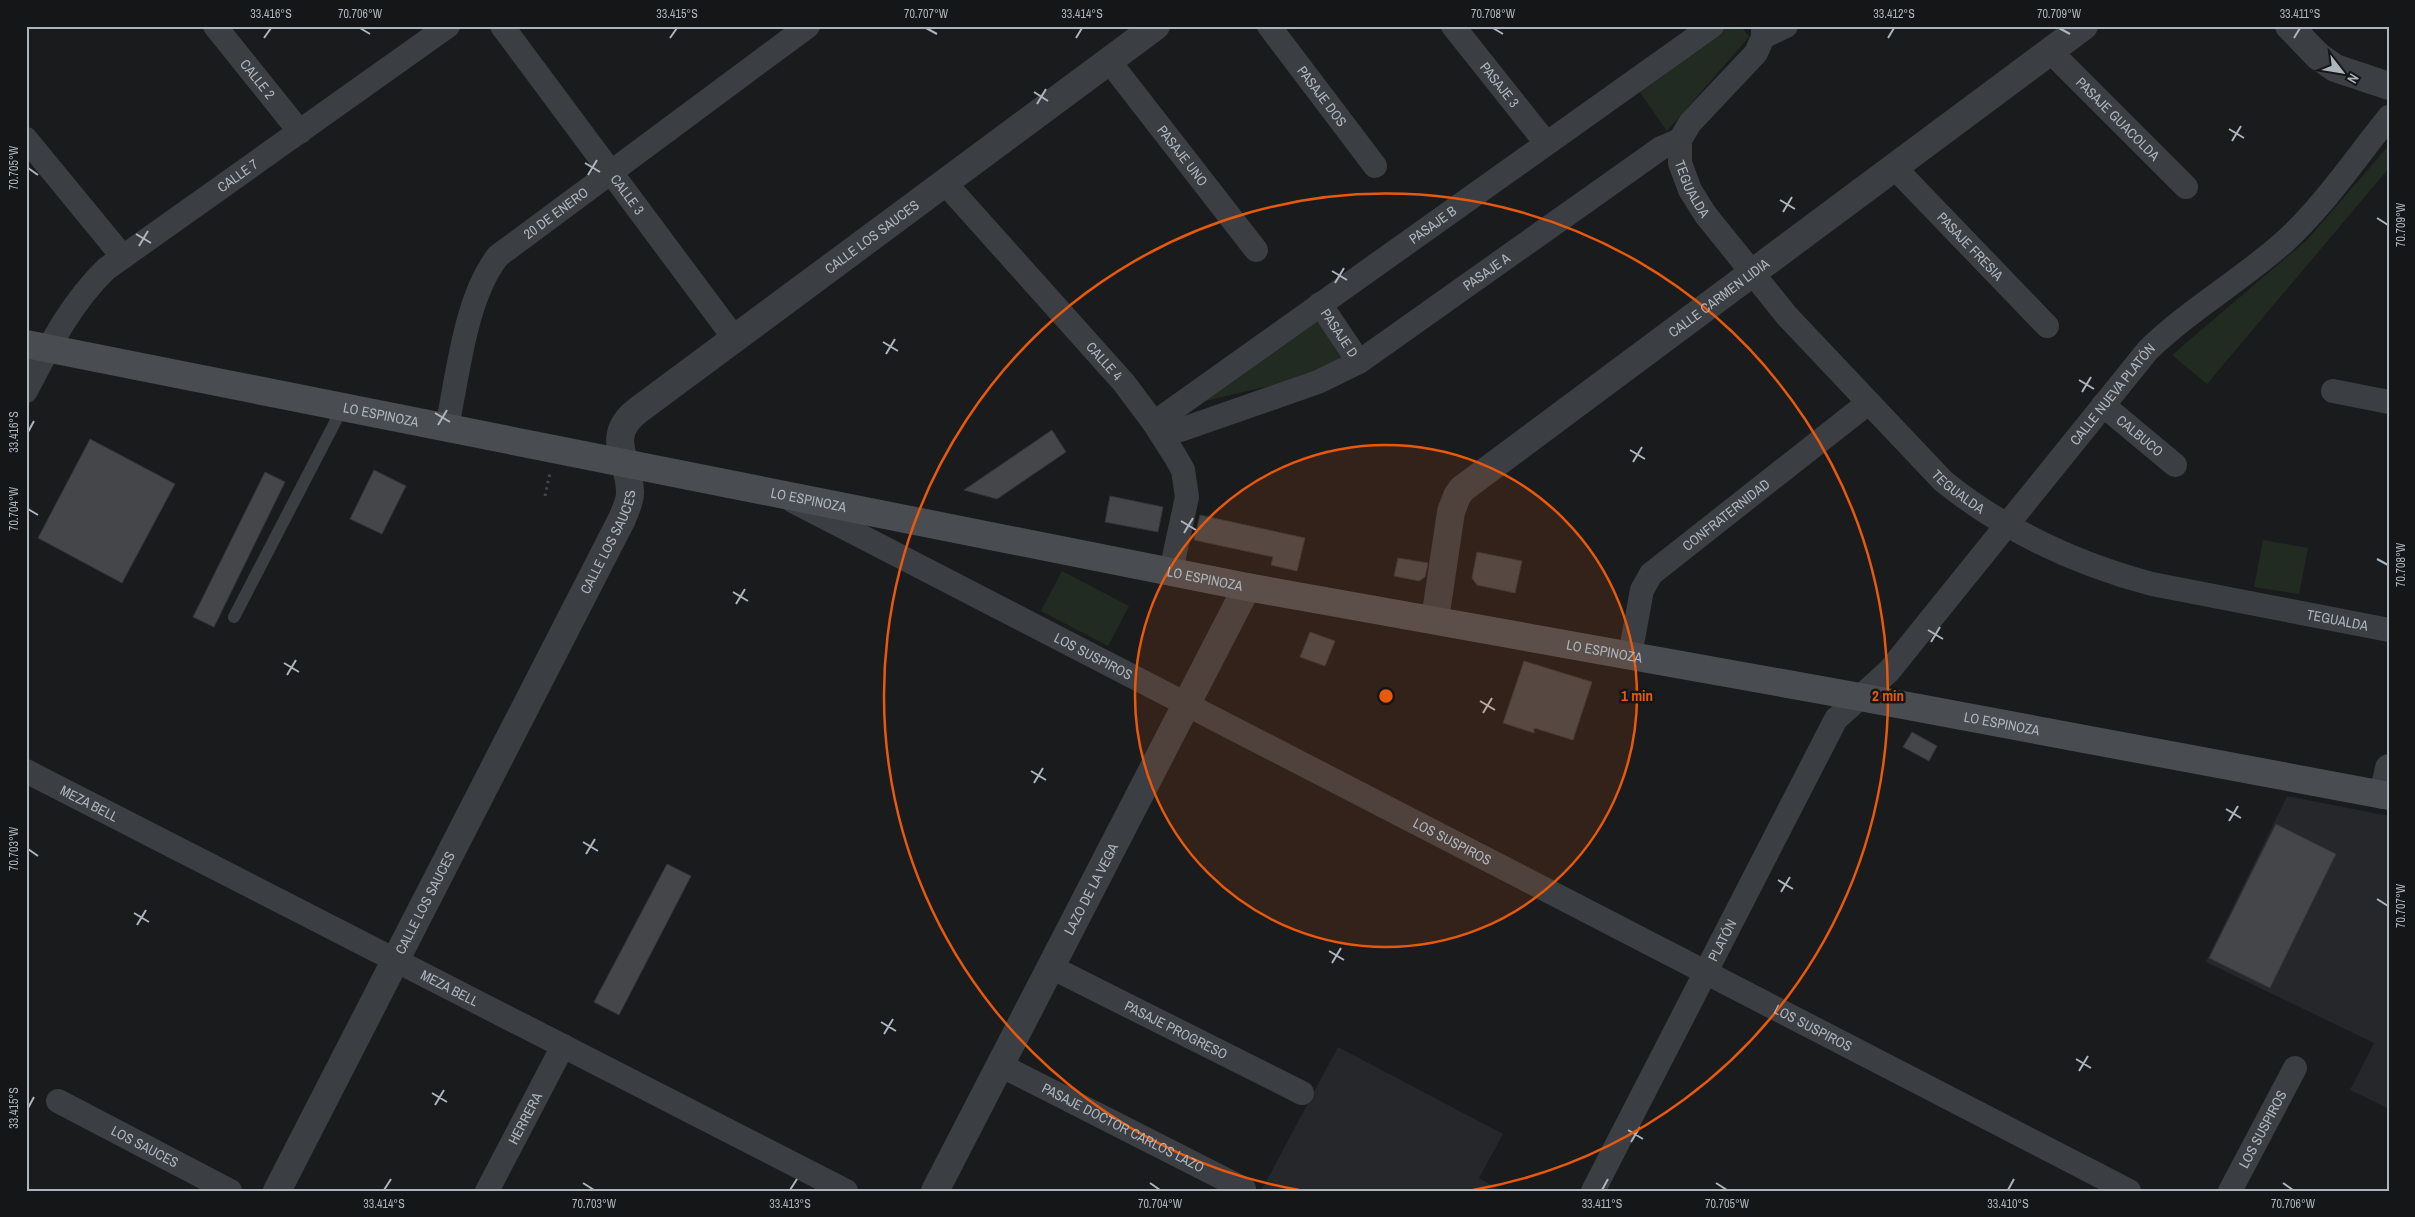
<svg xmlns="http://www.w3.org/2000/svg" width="2415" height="1217" viewBox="0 0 2415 1217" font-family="'Archivo Narrow',sans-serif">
<rect width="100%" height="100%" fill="#1a1b1d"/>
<g fill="#26272a">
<polygon points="2287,796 2389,816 2389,1109 2350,1090 2374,1043 2206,962"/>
<polygon points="1338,1047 1503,1134 1479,1178 1502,1191 1261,1191"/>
</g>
<g fill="#222b22">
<polygon points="1724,26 1741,26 1749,37 1667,131 1637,88"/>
<polygon points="2389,145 2389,168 2207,384 2172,355 2308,239"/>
<polygon points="1317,314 1346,358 1320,374 1184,406"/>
<polygon points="2263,540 2308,548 2299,594 2254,587"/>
<polygon points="1062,571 1129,606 1108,646 1041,611"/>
</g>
<g fill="#44464a" stroke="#343539">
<polygon points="1052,430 1066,452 997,499 964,490"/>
<polygon points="90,439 175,484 122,583 38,538"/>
<polygon points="374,470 406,486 382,534 350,519"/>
<polygon points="265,472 285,482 214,627 193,617"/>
<polygon points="1110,496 1163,507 1158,532 1105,522"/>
<polygon points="1200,515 1305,538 1297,571 1271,565 1273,557 1194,540"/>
<polygon points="1477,552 1522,561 1515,593 1477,585 1472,578"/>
<polygon points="1398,558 1428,563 1425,577 1419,581 1394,576"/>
<polygon points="1310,632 1335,641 1325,666 1300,657"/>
<polygon points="1524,661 1592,682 1573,740 1534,728 1534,733 1503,723"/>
<polygon points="1912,732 1937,746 1929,761 1903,747"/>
<polygon points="2276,824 2336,854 2270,988 2209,958"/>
<polygon points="667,864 691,876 619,1015 594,1002"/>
</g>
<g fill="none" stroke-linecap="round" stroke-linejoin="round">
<polyline stroke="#414549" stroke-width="3" stroke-dasharray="2.5 4" stroke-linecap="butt" points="545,496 550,473"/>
<polyline stroke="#3b3e42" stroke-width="12" points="234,617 343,407"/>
<g stroke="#3b3e42" stroke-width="24">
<path id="s1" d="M215,26l85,106"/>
<path id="s2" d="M502,26l233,313"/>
<path id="s3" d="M1269,26l106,140"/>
<path id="s4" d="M1453,26l93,117"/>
<path id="s5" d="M1763,26v11l-7,16 -66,70 -10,17v23l10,27 15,24 82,102 156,165c61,49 134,83 209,103l237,46"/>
<polyline points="1763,37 1786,26"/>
<path id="s6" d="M2050,51l136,136"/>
<path id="s7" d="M1109,61l147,189"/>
<polyline points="26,139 123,257"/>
<path id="s8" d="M1894,167l153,159"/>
<path id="s9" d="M945,183l179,200 30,40 21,33 8,14 4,27 -16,74"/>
<path id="s10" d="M1320,304l39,58"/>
<path id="s11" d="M26,391c23,-44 44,-87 80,-122l342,-243"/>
<polyline points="2333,391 2389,402"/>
<path id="s12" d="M2103,405l72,60"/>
<path id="s13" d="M1154,423l558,-397"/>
<path id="s14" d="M447,427c11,-52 18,-129 51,-171l310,-230"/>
<path id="s15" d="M1163,436l155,-54 41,-20 302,-214 19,-8"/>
<path id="s16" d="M793,501l1336,690"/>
<path id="s17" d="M1630,655l12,-65 9,-16 217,-171"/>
<path id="s18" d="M26,771l820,420"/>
<path id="s19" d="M1051,967l251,126"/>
<path id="s20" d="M1000,1065l244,124"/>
<path id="s21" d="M58,1101l172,90"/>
<path id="s22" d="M487,1191l76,-145"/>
<path id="s23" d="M1593,1191l243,-472 53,-48 259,-321c41,-40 92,-69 135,-107 40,-36 72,-84 106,-126"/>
<path id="s24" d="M2230,1191l65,-123"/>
</g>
<g stroke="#3b3e42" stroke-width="28">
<polyline points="2289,26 2318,56 2335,68 2389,86"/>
<path id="s25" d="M1435,619l16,-107 6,-16 5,-7 622,-463"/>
<polyline points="2383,795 2389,768"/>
<path id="s26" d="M277,1191l345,-672c3,-8 8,-17 8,-26 1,-32 -27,-55 7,-82l519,-385"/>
<path id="s27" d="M935,1191l312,-604"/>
</g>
<path stroke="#494d52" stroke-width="28" id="s28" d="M26,344l1221,243 613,110 529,99"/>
</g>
<path fill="none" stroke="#acb5bd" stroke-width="2" d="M360,28l10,6M926,28l11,6M1493,28l10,6M2059,28l11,6M264,38l7,-10M670,38l7,-10M1076,38l6,-10M1888,38l6,-10M2294,38l6,-10M1034,92l14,9M1037,104l9,-15M2229,129l15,9M2232,141l9,-15M585,163l15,9M28,168l10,7M588,175l9,-15M1780,200l15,9M1783,212l9,-15M2377,218l11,7M136,234l15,9M139,246l9,-15M1332,271l15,9M1335,283l9,-15M883,342l15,9M886,354l9,-15M2079,380l15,9M2082,392l9,-15M435,413l15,9M438,425l9,-15M28,432l6,-11M1630,450l15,9M1633,462l9,-15M28,509l10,6M1181,521l15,9M1184,533l9,-15M2377,559l11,6M733,592l15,9M736,604l9,-15M1928,630l15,9M1931,642l9,-15M284,663l15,9M287,675l9,-15M1480,701l15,9M1483,713l9,-15M1031,771l15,9M1034,783l9,-15M2226,809l15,9M2229,821l9,-15M583,842l15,9M28,849l10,7M586,854l9,-15M1778,880l15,9M1781,892l9,-15M2377,899l11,7M134,913l15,9M137,925l9,-15M1329,951l15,9M1332,963l9,-15M881,1022l15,9M884,1034l9,-15M2076,1059l15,9M2079,1071l9,-15M432,1093l15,9M435,1105l9,-15M28,1108l6,-11M1628,1130l15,9M1631,1142l9,-15M583,1183l11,7M1150,1183l10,7M1716,1183l11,7M2283,1183l10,7M384,1190l7,-11M790,1190l7,-11M1602,1190l6,-11M2008,1190l6,-11"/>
<circle cx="1386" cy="696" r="251" fill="#e8590c" fill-opacity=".12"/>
<g fill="none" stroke="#e8590c" stroke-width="2.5">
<circle cx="1386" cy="696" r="251"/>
<path d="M1299 1190A502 502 0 1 1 1473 1190"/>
</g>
<g text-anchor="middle" stroke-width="5" stroke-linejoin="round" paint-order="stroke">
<g font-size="14" fill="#acb5bd" stroke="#151618">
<text dy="5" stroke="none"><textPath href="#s1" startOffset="68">CALLE 2</textPath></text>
<text dy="5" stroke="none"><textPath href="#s4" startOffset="75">PASAJE 3</textPath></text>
<text dy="5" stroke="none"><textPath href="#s3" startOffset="88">PASAJE DOS</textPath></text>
<text dy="5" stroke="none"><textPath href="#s6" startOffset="96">PASAJE GUACOLDA</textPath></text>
<text dy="5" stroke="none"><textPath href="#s7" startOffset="120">PASAJE UNO</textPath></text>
<text dy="5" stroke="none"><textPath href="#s11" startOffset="308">CALLE 7</textPath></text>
<text dy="5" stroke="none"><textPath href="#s5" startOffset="196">TEGUALDA</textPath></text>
<text dy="5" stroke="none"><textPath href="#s2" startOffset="210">CALLE 3</textPath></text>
<text dy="5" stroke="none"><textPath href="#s14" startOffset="252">20 DE ENERO</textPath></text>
<text dy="5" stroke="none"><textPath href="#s13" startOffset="342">PASAJE B</textPath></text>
<text dy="5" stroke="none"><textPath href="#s26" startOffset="1164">CALLE LOS SAUCES</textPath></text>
<text dy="5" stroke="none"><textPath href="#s8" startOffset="110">PASAJE FRESIA</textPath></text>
<text dy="5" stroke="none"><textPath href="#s15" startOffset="366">PASAJE A</textPath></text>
<text dy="5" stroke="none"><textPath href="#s25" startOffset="454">CALLE CARMEN LIDIA</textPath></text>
<text dy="5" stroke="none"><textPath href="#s10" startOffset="35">PASAJE D</textPath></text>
<text dy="5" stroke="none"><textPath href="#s9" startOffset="239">CALLE 4</textPath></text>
<text dy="5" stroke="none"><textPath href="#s23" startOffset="958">CALLE NUEVA PLATÓN</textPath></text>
<text dy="5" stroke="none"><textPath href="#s28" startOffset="362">LO ESPINOZA</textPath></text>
<text dy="5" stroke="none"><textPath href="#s12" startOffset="48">CALBUCO</textPath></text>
<text dy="5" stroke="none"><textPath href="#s5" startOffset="601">TEGUALDA</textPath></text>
<text dy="5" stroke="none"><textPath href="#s28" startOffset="798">LO ESPINOZA</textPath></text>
<text dy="5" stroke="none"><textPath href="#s17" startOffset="180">CONFRATERNIDAD</textPath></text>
<text dy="5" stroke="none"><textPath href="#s26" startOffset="729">CALLE LOS SAUCES</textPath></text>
<text dy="5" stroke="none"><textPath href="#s28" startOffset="1202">LO ESPINOZA</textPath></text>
<text dy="5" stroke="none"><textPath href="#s5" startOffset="1006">TEGUALDA</textPath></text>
<text dy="5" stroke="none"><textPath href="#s28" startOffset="1608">LO ESPINOZA</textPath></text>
<text dy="5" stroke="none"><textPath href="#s16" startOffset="338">LOS SUSPIROS</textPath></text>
<text dy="5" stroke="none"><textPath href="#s28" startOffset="2012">LO ESPINOZA</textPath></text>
<text dy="5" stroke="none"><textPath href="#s18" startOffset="71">MEZA BELL</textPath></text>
<text dy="5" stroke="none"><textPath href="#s16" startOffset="742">LOS SUSPIROS</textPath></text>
<text dy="5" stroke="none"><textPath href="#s27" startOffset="340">LAZO DE LA VEGA</textPath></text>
<text dy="5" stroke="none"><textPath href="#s26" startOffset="324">CALLE LOS SAUCES</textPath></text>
<text dy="5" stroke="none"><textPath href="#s23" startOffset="282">PLATÓN</textPath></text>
<text dy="5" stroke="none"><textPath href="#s18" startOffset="476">MEZA BELL</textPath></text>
<text dy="5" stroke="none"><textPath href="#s16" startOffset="1148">LOS SUSPIROS</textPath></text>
<text dy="5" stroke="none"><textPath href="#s19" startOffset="140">PASAJE PROGRESO</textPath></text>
<text dy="5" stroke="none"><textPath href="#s22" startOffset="82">HERRERA</textPath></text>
<text dy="5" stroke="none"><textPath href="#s20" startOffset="138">PASAJE DOCTOR CARLOS LAZO</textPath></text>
<text dy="5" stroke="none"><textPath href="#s24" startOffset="70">LOS SUSPIROS</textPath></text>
<text dy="5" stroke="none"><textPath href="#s21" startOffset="98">LOS SAUCES</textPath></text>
</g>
</g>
<circle cx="1386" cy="696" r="8" fill="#e8590c" stroke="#151618" stroke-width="2.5"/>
<g font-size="15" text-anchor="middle" font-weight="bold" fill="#e8590c" stroke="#151618" stroke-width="5" stroke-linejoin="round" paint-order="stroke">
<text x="1637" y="701">1 min</text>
<text x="1888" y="701">2 min</text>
</g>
<rect width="2415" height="1217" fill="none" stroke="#151618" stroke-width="55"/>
<g transform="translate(2342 72) rotate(121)" stroke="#151618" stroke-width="4" paint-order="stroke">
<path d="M0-4L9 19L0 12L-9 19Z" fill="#acb5bd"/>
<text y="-8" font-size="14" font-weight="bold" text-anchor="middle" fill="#acb5bd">N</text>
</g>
<rect x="28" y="28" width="2360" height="1162" fill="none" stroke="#acb5bd" stroke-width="2"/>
<g font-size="12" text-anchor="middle" fill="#acb5bd">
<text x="271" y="18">33.416°S</text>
<text x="360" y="18">70.706°W</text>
<text x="677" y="18">33.415°S</text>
<text x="926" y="18">70.707°W</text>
<text x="1082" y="18">33.414°S</text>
<text x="1493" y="18">70.708°W</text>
<text x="1894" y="18">33.412°S</text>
<text x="2059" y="18">70.709°W</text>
<text x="2300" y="18">33.411°S</text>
<text transform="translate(14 168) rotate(-90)" y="4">70.705°W</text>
<text transform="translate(2401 225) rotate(-90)" y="4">70.709°W</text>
<text transform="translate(14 432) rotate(-90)" y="4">33.416°S</text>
<text transform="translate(14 509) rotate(-90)" y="4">70.704°W</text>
<text transform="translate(2401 565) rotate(-90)" y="4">70.708°W</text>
<text transform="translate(14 849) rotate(-90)" y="4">70.703°W</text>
<text transform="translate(2401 906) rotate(-90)" y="4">70.707°W</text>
<text transform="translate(14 1108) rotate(-90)" y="4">33.415°S</text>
<text x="384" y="1208">33.414°S</text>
<text x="594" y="1208">70.703°W</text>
<text x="790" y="1208">33.413°S</text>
<text x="1160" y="1208">70.704°W</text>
<text x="1602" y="1208">33.411°S</text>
<text x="1727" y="1208">70.705°W</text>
<text x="2008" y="1208">33.410°S</text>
<text x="2293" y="1208">70.706°W</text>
</g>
</svg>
